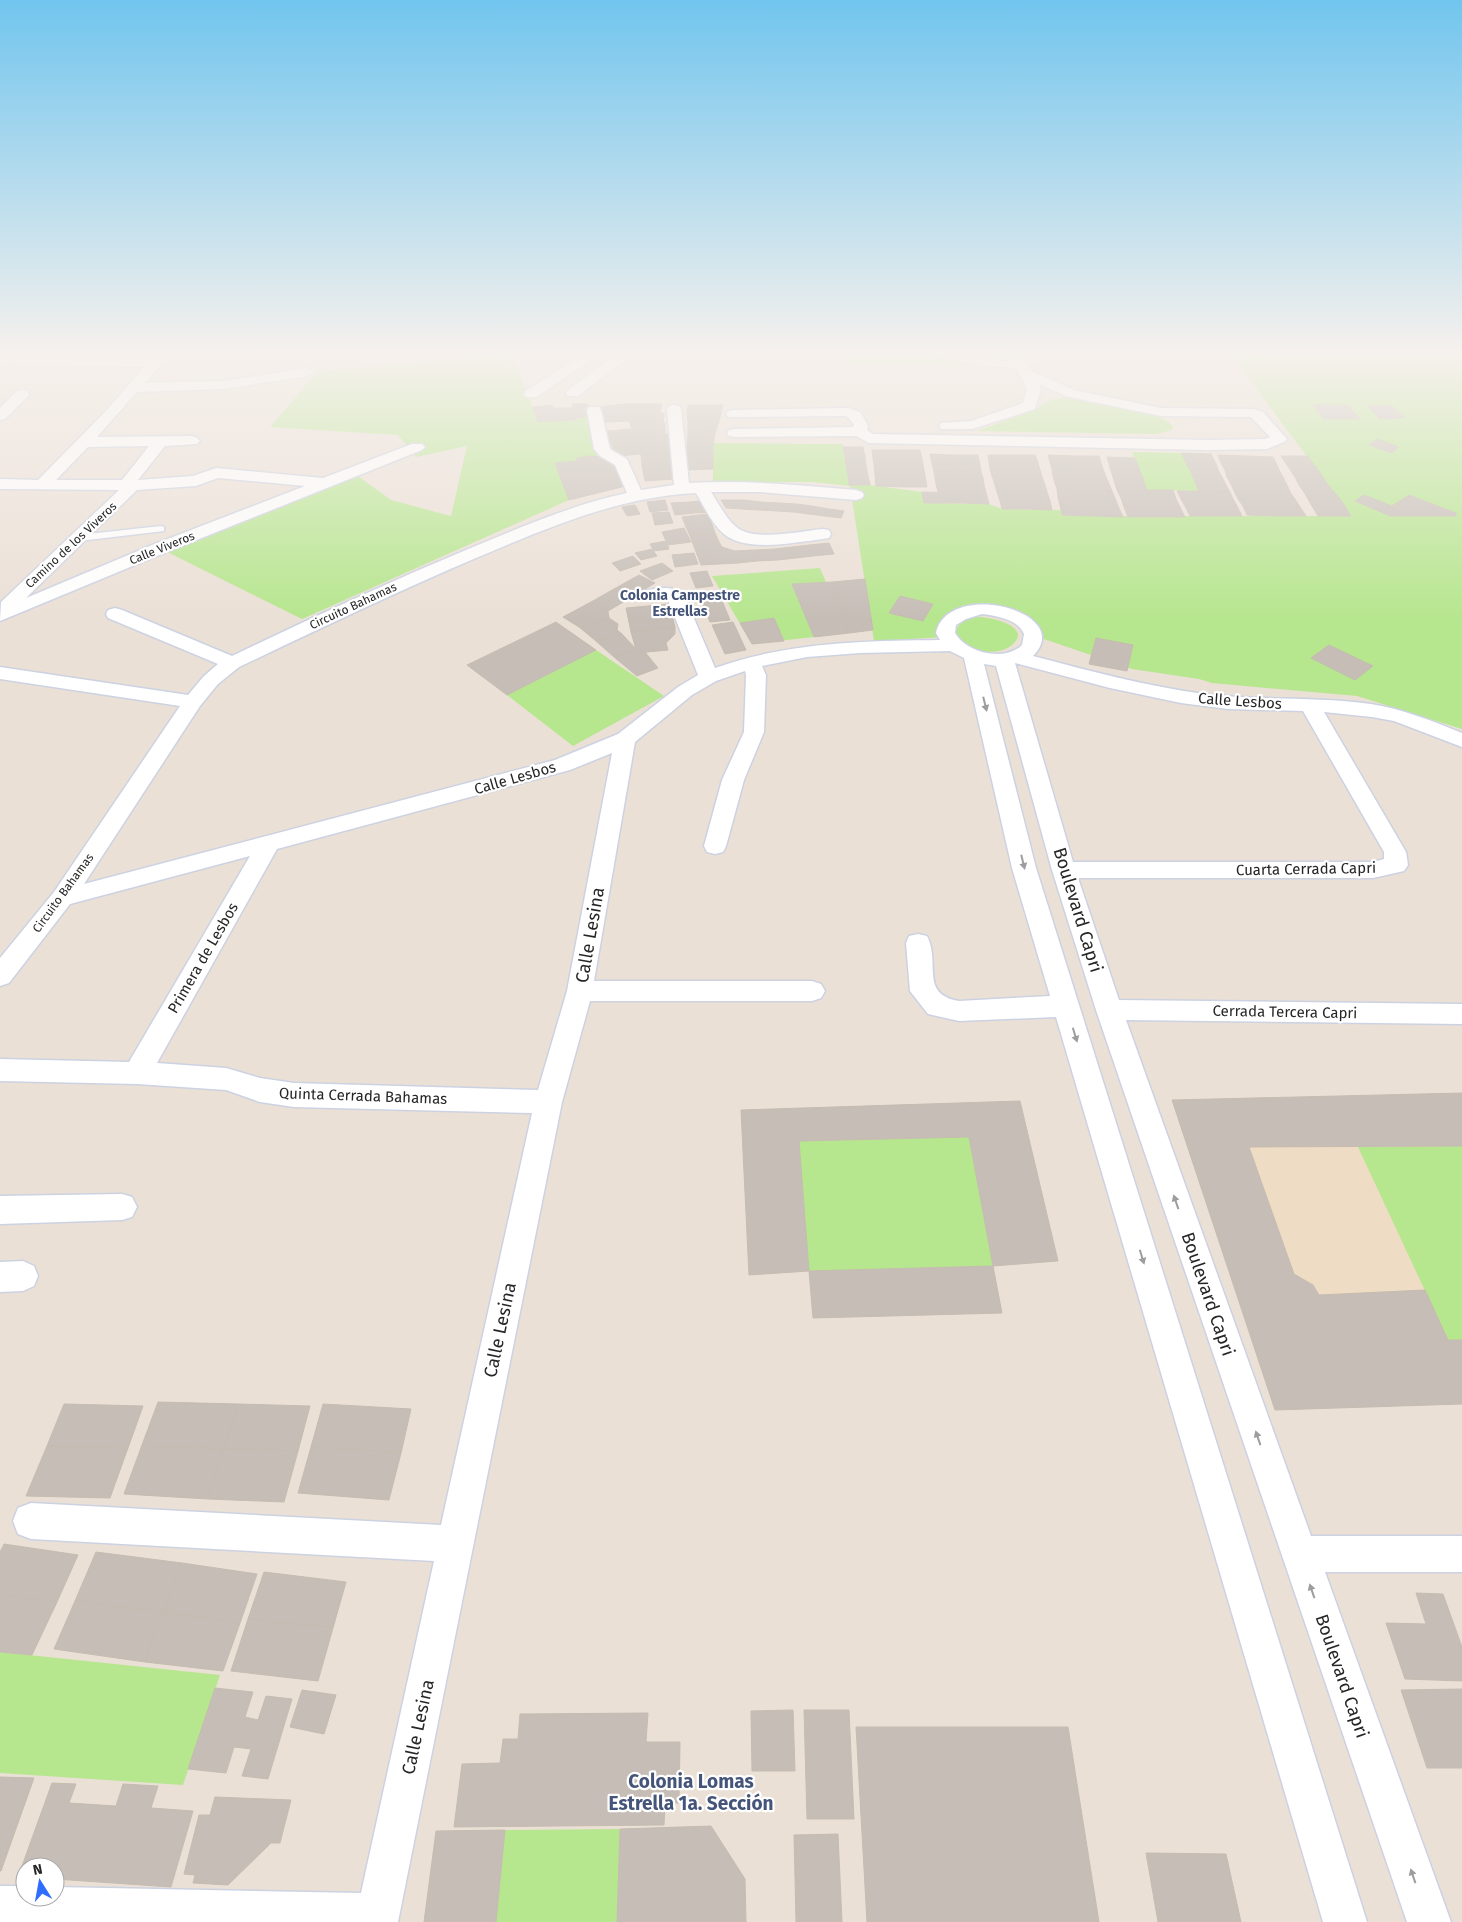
<svg xmlns="http://www.w3.org/2000/svg" width="1462" height="1922" viewBox="0 0 1462 1922" font-family="'Fira Sans',sans-serif">
<rect width="100%" height="100%" fill="#ebe0d6"/>
<polygon fill="#eedcc4" points="1462,1093 1462,1404 1275,1410 1172,1100"/>
<g fill="#b6e68e">
<polygon points="817,350 920,350 989,365 849,363 842,354"/>
<polygon points="958,350 1027,350 1027,359 1014,362"/>
<polygon points="1228,350 1462,350 1462,729 1357,696 1212,683 1199,679 1132,669 1035,636 1022,620 968,611 945,637 874,641 850,486 813,482 713,482 713,443 843,444 849,485 870,485 922,492 924,503 989,504 1002,509 1061,510 1062,515 1092,516 1351,516"/>
<polygon points="512,354 538,421 575,420 576,418 592,416 597,458 577,458 577,461 555,464 569,500 302,619 165,551 355,474 391,500 451,516 467,446 416,457 398,435 270,427 318,371"/>
<path d="M1070,398c28,2 84,9 103,28l-1,4 -15,4 -180,-3 57,-21 19,-11z"/>
<polygon points="1132,452 1182,453 1199,491 1147,490"/>
<polygon points="820,568 826,582 792,584 814,637 752,644 712,576"/>
<path d="M979,617c11,0 53,9 34,27 -15,15 -51,7 -57,-13 4,-11 13,-13 23,-14z"/>
<polygon points="596,650 664,696 573,746 507,695"/>
<polygon points="969,1137 993,1266 809,1271 799,1141"/>
<polygon points="1462,1146 1462,1340 1448,1340 1358,1147"/>
<polygon points="0,1652 220,1675 183,1785 0,1773"/>
<polygon points="620,1829 617,1922 496,1922 505,1830"/>
</g>
<g fill="#c5bdb6" stroke="#c6bcb0">
<polygon points="572,404 588,404 592,416 576,418 575,420 538,422 533,407 552,405 554,408 573,408"/>
<polygon points="625,404 662,404 660,413 626,413"/>
<polygon points="625,404 629,421 603,422 597,407"/>
<polygon points="688,405 723,405 721,414 687,413"/>
<polygon points="1313,405 1348,405 1360,419 1324,419"/>
<polygon points="1368,406 1392,406 1405,418 1380,419"/>
<polygon points="626,413 664,413 663,423 630,423"/>
<polygon points="687,413 721,414 718,424 688,423"/>
<polygon points="630,423 665,423 665,433 633,434"/>
<polygon points="688,423 718,424 715,434 688,434"/>
<polygon points="632,429 641,454 616,456 606,431"/>
<polygon points="633,434 672,434 670,444 637,444"/>
<polygon points="688,434 715,434 713,445 687,445"/>
<polygon points="1377,439 1399,447 1392,453 1369,445"/>
<polygon points="637,444 675,444 674,455 641,454"/>
<rect x="687" y="445" width="26" height="11"/>
<polygon points="843,447 863,447 865,456 845,456"/>
<polygon points="872,450 899,450 901,458 873,458"/>
<polygon points="899,450 920,450 922,459 901,458"/>
<polygon points="1182,453 1211,454 1216,464 1186,463"/>
<polygon points="641,454 674,455 673,468 642,466"/>
<polygon points="930,454 952,455 954,464 932,464"/>
<polygon points="952,455 978,455 980,465 954,464"/>
<polygon points="988,455 1012,455 1014,463 989,462"/>
<polygon points="1012,455 1035,455 1038,463 1014,463"/>
<polygon points="1048,455 1075,456 1077,463 1050,462"/>
<polygon points="1218,455 1246,456 1250,464 1221,463"/>
<polygon points="588,456 607,457 611,463 621,462 630,485 569,500 555,463 577,461 577,458"/>
<polygon points="684,456 713,456 713,469 686,470"/>
<polygon points="845,456 865,456 866,465 846,465"/>
<polygon points="1075,456 1099,456 1101,463 1077,463"/>
<polygon points="1246,456 1273,457 1277,465 1250,464"/>
<polygon points="1281,456 1308,456 1314,465 1287,465"/>
<polygon points="1107,457 1135,458 1138,465 1109,464"/>
<polygon points="873,458 901,458 902,465 874,465"/>
<polygon points="901,458 922,459 923,465 902,465"/>
<polygon points="989,462 1014,463 1016,469 990,469"/>
<polygon points="1050,462 1077,463 1079,469 1052,469"/>
<polygon points="1014,463 1038,463 1040,470 1016,469"/>
<polygon points="1077,463 1101,463 1103,469 1079,469"/>
<polygon points="1186,463 1216,464 1218,470 1190,470"/>
<polygon points="1221,463 1250,464 1253,471 1225,470"/>
<polygon points="932,464 954,464 956,471 934,471"/>
<polygon points="954,464 980,465 981,472 956,471"/>
<polygon points="1109,464 1138,465 1140,472 1111,471"/>
<polygon points="1250,464 1277,465 1280,472 1253,471"/>
<polygon points="846,465 866,465 868,476 848,476"/>
<polygon points="874,465 902,465 903,476 875,475"/>
<polygon points="902,465 923,465 925,476 903,476"/>
<polygon points="1287,465 1314,465 1319,471 1291,471"/>
<polygon points="642,466 673,468 673,479 645,481"/>
<polygon points="990,469 1016,469 1018,477 992,476"/>
<polygon points="1016,469 1040,470 1042,477 1018,477"/>
<polygon points="1052,469 1079,469 1080,476 1053,476"/>
<polygon points="1079,469 1103,469 1106,477 1080,476"/>
<polygon points="1190,470 1218,470 1222,477 1193,477"/>
<polygon points="1225,470 1253,471 1256,478 1227,477"/>
<polygon points="934,471 956,471 957,478 935,478"/>
<polygon points="956,471 981,472 983,478 957,478"/>
<polygon points="1111,471 1140,472 1143,478 1113,477"/>
<polygon points="1253,471 1280,472 1284,479 1256,478"/>
<polygon points="1291,471 1319,471 1323,477 1295,477"/>
<polygon points="875,475 903,476 905,487 876,486"/>
<polygon points="848,476 868,476 870,485 849,485"/>
<polygon points="903,476 925,476 927,487 905,487"/>
<polygon points="992,476 1018,477 1021,485 995,485"/>
<polygon points="1053,476 1080,476 1082,483 1055,483"/>
<polygon points="1080,476 1106,477 1109,484 1082,483"/>
<polygon points="1018,477 1042,477 1045,485 1021,485"/>
<polygon points="1113,477 1143,478 1145,485 1115,484"/>
<polygon points="1193,477 1222,477 1226,485 1196,484"/>
<polygon points="1227,477 1256,478 1259,485 1231,484"/>
<polygon points="1295,477 1323,477 1328,485 1299,485"/>
<polygon points="935,478 957,478 959,485 936,484"/>
<polygon points="957,478 983,478 984,485 959,485"/>
<polygon points="1256,478 1284,479 1287,485 1259,485"/>
<polygon points="1055,483 1082,483 1085,490 1057,489"/>
<polygon points="1082,483 1109,484 1112,491 1085,490"/>
<polygon points="936,484 959,485 960,493 938,492"/>
<polygon points="1115,484 1145,485 1147,490 1117,490"/>
<polygon points="1196,484 1226,485 1230,492 1199,491"/>
<polygon points="1231,484 1259,485 1263,491 1234,491"/>
<polygon points="959,485 984,485 986,493 960,493"/>
<polygon points="995,485 1021,485 1022,492 997,492"/>
<polygon points="1021,485 1045,485 1047,492 1022,492"/>
<polygon points="1259,485 1287,485 1290,492 1263,491"/>
<polygon points="1299,485 1328,485 1334,492 1304,492"/>
<polygon points="1057,489 1085,490 1087,498 1058,497"/>
<polygon points="1085,490 1112,491 1115,498 1087,498"/>
<polygon points="1117,490 1147,490 1150,498 1121,498"/>
<polygon points="1147,490 1173,490 1176,499 1150,498"/>
<polygon points="1177,491 1199,491 1203,499 1181,499"/>
<polygon points="1199,491 1230,492 1233,499 1203,499"/>
<polygon points="1234,491 1263,491 1268,499 1238,499"/>
<polygon points="1263,491 1290,492 1295,499 1268,499"/>
<polygon points="922,492 960,493 963,503 924,503"/>
<polygon points="997,492 1022,492 1024,501 1000,501"/>
<polygon points="1022,492 1047,492 1050,501 1024,501"/>
<polygon points="1304,492 1334,492 1340,499 1308,499"/>
<polygon points="960,493 986,493 989,504 963,503"/>
<polygon points="1364,495 1392,506 1409,495 1456,513 1456,516 1390,516 1355,501"/>
<polygon points="1058,497 1087,498 1089,506 1060,505"/>
<polygon points="1087,498 1115,498 1118,506 1089,506"/>
<polygon points="1121,498 1150,498 1154,507 1124,507"/>
<polygon points="1150,498 1176,499 1180,507 1154,507"/>
<polygon points="1181,499 1203,499 1207,506 1185,506"/>
<polygon points="1203,499 1233,499 1237,506 1207,506"/>
<polygon points="1238,499 1268,499 1272,506 1243,506"/>
<polygon points="1268,499 1295,499 1300,507 1272,506"/>
<polygon points="1308,499 1340,499 1345,506 1312,506"/>
<polygon points="665,500 668,510 650,512 647,502"/>
<polygon points="708,500 713,512 694,513 690,502"/>
<polygon points="721,500 744,500 742,509 726,508"/>
<polygon points="744,500 761,502 759,510 742,509"/>
<polygon points="1000,501 1024,501 1027,509 1002,509"/>
<polygon points="1024,501 1050,501 1052,510 1027,509"/>
<polygon points="690,502 694,513 675,515 671,503"/>
<polygon points="761,502 779,503 777,511 759,510"/>
<polygon points="779,503 796,504 794,512 777,511"/>
<polygon points="796,504 812,506 809,514 794,512"/>
<polygon points="635,505 640,514 627,516 622,507"/>
<polygon points="1060,505 1089,506 1092,516 1062,515"/>
<polygon points="812,506 829,509 825,516 809,514"/>
<polygon points="1089,506 1118,506 1123,517 1092,516"/>
<polygon points="1185,506 1207,506 1212,516 1190,516"/>
<polygon points="1207,506 1237,506 1242,516 1212,516"/>
<polygon points="1243,506 1272,506 1278,516 1247,515"/>
<polygon points="1272,506 1300,507 1306,516 1278,516"/>
<polygon points="1312,506 1345,506 1351,516 1318,516"/>
<polygon points="1124,507 1154,507 1158,517 1128,517"/>
<polygon points="1154,507 1180,507 1185,517 1158,517"/>
<polygon points="829,509 844,511 841,518 825,516"/>
<polygon points="669,512 673,523 655,525 652,513"/>
<polygon points="707,514 712,524 686,527 682,517"/>
<polygon points="712,524 715,533 690,536 686,527"/>
<polygon points="684,528 691,542 668,545 662,532"/>
<polygon points="715,533 719,542 693,544 690,536"/>
<polygon points="666,541 669,549 654,551 650,544"/>
<polygon points="719,542 722,547 701,565 693,544"/>
<polygon points="829,543 834,554 813,556 809,545"/>
<polygon points="809,545 813,556 796,558 792,547"/>
<polygon points="722,547 735,551 738,563 701,565"/>
<polygon points="792,547 796,558 778,560 774,549"/>
<polygon points="652,549 657,556 641,560 635,553"/>
<polygon points="774,549 778,560 757,561 754,550"/>
<polygon points="754,550 757,561 738,563 735,551"/>
<polygon points="694,553 698,564 675,567 672,555"/>
<polygon points="633,556 641,564 620,571 612,563"/>
<polygon points="662,563 673,571 652,580 640,571"/>
<polygon points="707,571 713,586 696,588 690,573"/>
<polygon points="639,575 655,583 630,598 614,589"/>
<polygon points="865,579 873,630 849,633 833,582"/>
<polygon points="833,582 849,633 814,637 792,584"/>
<polygon points="614,589 630,598 608,611 591,602"/>
<polygon points="720,596 730,620 710,622 701,599"/>
<polygon points="900,596 933,604 923,621 889,613"/>
<polygon points="591,602 608,611 609,618 579,627 563,617"/>
<polygon points="669,604 675,627 631,632 626,608"/>
<polygon points="609,618 618,624 617,630 622,634 596,641 579,627"/>
<polygon points="774,618 784,641 752,644 740,623"/>
<polygon points="556,622 596,650 507,695 467,665"/>
<polygon points="733,622 746,650 725,654 712,625"/>
<polygon points="675,627 675,634 666,643 668,650 637,653 631,632"/>
<polygon points="622,634 636,649 614,657 596,641"/>
<polygon points="1096,638 1133,645 1127,671 1089,664"/>
<polygon points="1329,645 1373,666 1355,680 1311,658"/>
<polygon points="636,649 637,653 645,652 658,668 637,676 614,657"/>
<polygon points="1462,1093 1462,1146 1249,1147 1294,1274 1313,1285 1319,1295 1425,1290 1448,1340 1462,1340 1462,1404 1275,1410 1172,1100"/>
<polygon points="1020,1101 1058,1261 993,1266 969,1137 799,1141 809,1271 749,1275 741,1110"/>
<polygon points="993,1266 1002,1313 813,1318 809,1271"/>
<polygon points="158,1402 238,1404 224,1449 142,1445"/>
<polygon points="64,1404 143,1406 128,1448 47,1446"/>
<polygon points="238,1404 310,1406 298,1451 224,1449"/>
<polygon points="323,1404 411,1409 401,1453 311,1447"/>
<polygon points="142,1445 224,1449 208,1499 124,1494"/>
<polygon points="47,1446 128,1448 110,1498 26,1496"/>
<polygon points="311,1447 401,1453 389,1500 298,1493"/>
<polygon points="224,1449 298,1451 284,1502 208,1499"/>
<polygon points="4,1544 78,1555 57,1602 0,1594 0,1552"/>
<polygon points="96,1552 182,1563 163,1612 75,1601"/>
<polygon points="182,1563 257,1574 240,1623 163,1612"/>
<polygon points="264,1572 346,1582 333,1628 248,1619"/>
<polygon points="1416,1593 1443,1594 1462,1647 1462,1681 1405,1679 1386,1623 1426,1624"/>
<polygon points="0,1594 57,1602 32,1655 0,1652"/>
<polygon points="75,1601 163,1612 145,1662 54,1649"/>
<polygon points="163,1612 240,1623 223,1671 145,1662"/>
<polygon points="248,1619 333,1628 318,1681 231,1671"/>
<polygon points="215,1688 253,1692 245,1717 258,1720 266,1696 292,1699 268,1779 242,1776 251,1749 234,1747 226,1773 188,1769"/>
<polygon points="1462,1689 1462,1768 1427,1768 1401,1690"/>
<polygon points="302,1690 336,1695 324,1734 290,1727"/>
<polygon points="793,1710 795,1771 752,1771 751,1711"/>
<polygon points="804,1710 849,1710 854,1819 807,1819"/>
<polygon points="648,1713 646,1742 680,1742 679,1803 665,1803 664,1825 454,1827 462,1764 500,1763 503,1739 518,1739 520,1714"/>
<polygon points="856,1727 1068,1727 1099,1922 867,1922"/>
<polygon points="0,1777 34,1778 1,1871 0,1871"/>
<polygon points="52,1783 76,1784 69,1803 116,1806 123,1784 158,1786 151,1808 193,1811 171,1887 55,1879 55,1867 25,1867 25,1877 18,1877"/>
<polygon points="215,1797 291,1800 280,1843 271,1843 228,1885 193,1883 195,1875 184,1874 199,1815 210,1815"/>
<polygon points="711,1826 745,1879 746,1922 617,1922 620,1829"/>
<polygon points="505,1830 496,1922 424,1922 436,1831"/>
<polygon points="838,1834 842,1922 796,1922 794,1835"/>
<polygon points="1146,1853 1226,1854 1241,1922 1158,1922"/>
</g>
<g fill="none" stroke-linecap="round" stroke-linejoin="round">
<defs>
<polygon id="lane" points="161,526 164,527 164,531 79,541 75,538 79,535"/>
<g id="street">
<path d="M159,350h14l-28,33 79,-2 83,-13 7,4 -7,4 -83,13 -87,3 -40,45 95,-1 5,2 3,3 -3,3 -32,2 -27,34 55,-4 23,-8 107,10 89,-34h10l3,3 -3,3 -258,103 -164,68 1,-19 118,-112 -119,-1v-10l38,1 67,-68 39,-45 -144,-4v-8l151,4zM149,446l-27,34h-66l32,-33zM218,478l87,8 -153,59 -126,53 111,-108 59,-4z"/>
<polygon points="590,350 606,350 536,397 526,397 524,394 526,391"/>
<polygon points="623,350 638,350 578,396 568,396 566,393 568,390"/>
<path d="M922,350c8,0 17,-1 24,0 23,3 61,19 83,6l-2,-6h14l2,7 -15,9 4,5 42,19 87,18 93,1 9,3 24,27 -3,3 -17,7 -59,1 -339,-7 -13,-7 -122,1 -5,-1 -2,-3 2,-3 5,-1 119,-2 1,-2 -5,-7 -3,-2 -118,1 -2,-3 2,-3 5,-1 115,-2 12,4 8,13 -1,5 6,4 335,6 57,-1 5,-2 -19,-20 -90,-1 -96,-20 -26,-12 2,5 -6,20 -63,20h-31l-2,-3 2,-3 30,-2 52,-18 4,-14 -11,-21 -30,-2 -62,-13z"/>
<polygon points="22,390 27,391 29,394 27,397 5,419 0,420 0,408 17,391"/>
<path d="M674,405l5,1 2,3 8,74c56,-3 111,2 167,7l6,2 2,3 -2,3 -6,2 -96,-8h-49c8,12 16,29 28,37 19,12 62,2 84,0l6,1 2,4 -2,4 -6,1c-26,3 -77,14 -99,-5 -12,-10 -20,-28 -28,-41 -78,4 -149,35 -220,65 -80,34 -159,72 -237,109l-21,17 -18,22 -116,178 471,-124 63,-26 60,-47 20,-12 -30,-75 -24,-1 -3,-4 3,-4c13,-3 32,-7 41,6l30,71c74,-26 147,-27 225,-28l-4,-7c12,-55 141,-21 97,23 57,15 113,30 171,38 56,7 112,2 167,10 32,5 61,17 91,29v14l-68,-26 -22,-4 -48,-5 82,140 2,13 -4,6 -31,7h-295l41,122 343,4v20l-336,-4 185,516h151v36h-137l126,350h-44l-311,-912 -44,-140 -56,-204 -12,-2 52,204 331,1054h-44l-267,-905 -97,4 -31,-7 -18,-23 -4,-48 3,-7 9,-2 9,2c14,27 -8,58 32,65l91,-5 -38,-128 -48,-210 -14,-7 -90,2 -53,4 -45,9 4,9 -2,57 -20,48 -18,66 -3,6 -8,2 -8,-2 -3,-6 18,-66 22,-48 2,-57 -1,-4 -29,10 -24,14 -57,47 -41,239h218l9,3 4,7 -4,7 -9,3h-222l-28,101 -164,820h-398v-36h25v11h30v-10l306,6 73,-332 -403,-22 -13,-5 -5,-13 5,-13 13,-5 410,22 91,-412 -238,-6 -34,-5 -34,-12 -89,-6 -137,-3v-22l129,3 121,-206 -180,48 -61,79 -9,3v-28l54,-66 126,-186 -180,-27v-12l188,28 16,-19 14,-12 -110,-46 -2,-4 2,-4 7,-2 7,2 110,46c77,-37 155,-73 234,-106 53,-22 105,-45 161,-57l-12,-28 -15,-9 -6,-7 -7,-39 2,-3h10l2,3 9,39 17,10 14,31 33,-5 -7,-76 2,-3zM982,614c14,2 36,5 42,20l-2,11c-18,17 -55,8 -67,-12l1,-8 10,-6zM1015,663l95,25 71,15 47,6 75,2 81,141v7l-11,3h-300zM612,753l-45,238 -29,99 -244,-7 -34,-5 -34,-10 -69,-5 120,-214 293,-79z"/>
<polygon points="122,1194 132,1197 137,1207 132,1217 122,1220 0,1224 0,1196"/>
<polygon points="23,1261 34,1266 38,1276 34,1286 23,1291 0,1292 0,1262"/>
</g>
</defs>
<use href="#lane" stroke="#ccd2e1" stroke-width="3"/>
<use href="#street" stroke="#ccd2e1" stroke-width="3"/>
<use href="#lane" fill="#fff" fill-rule="evenodd"/>
<use href="#street" fill="#fff" fill-rule="evenodd"/>
</g>
<defs><path id="oneway-solid" d="M-6-.8H1V-3.2L6.5 0L1 3.2V.8H-6Z" transform="scale(1.25)"/></defs>
<g fill="#9d9d9d">
<use href="#oneway-solid" transform="translate(985 704) rotate(76)"/>
<use href="#oneway-solid" transform="translate(1023 862) rotate(76)"/>
<use href="#oneway-solid" transform="translate(1075 1035) rotate(73)"/>
<use href="#oneway-solid" transform="translate(1176 1202) rotate(-109)"/>
<use href="#oneway-solid" transform="translate(1142 1257) rotate(73)"/>
<use href="#oneway-solid" transform="translate(1258 1438) rotate(-109)"/>
<use href="#oneway-solid" transform="translate(1312 1591) rotate(-109)"/>
<use href="#oneway-solid" transform="translate(1413 1876) rotate(-109)"/>
</g>
<linearGradient id="sky" x2="0" y2="1"><stop stop-color="#71c5ee"/><stop offset="0.57" stop-color="#f6f1ed"/><stop offset="1" stop-color="#f6f1ed" stop-opacity="0"/></linearGradient>
<rect width="1462" height="619" fill="url(#sky)"/>
<g text-anchor="middle" stroke-width="4.5" stroke-linejoin="round" paint-order="stroke">
<g font-size="12" fill="#262626" stroke="#fff">
<text transform="translate(71 545) rotate(-43)" y="4">Camino de los Viveros</text>
<text transform="translate(162 548) rotate(-22)" y="4">Calle Viveros</text>
<text transform="translate(353 606) rotate(-25)" y="4">Circuito Bahamas</text>
<text transform="translate(63 893) rotate(-54)" y="4">Circuito Bahamas</text>
</g>
<g font-size="14" font-weight="bold" fill="#455479" stroke="#fff">
<text x="680" y="600">Colonia Campestre<tspan x="680" dy="16">Estrellas</tspan></text>
</g>
<g font-size="15" fill="#262626" stroke="#fff">
<text transform="translate(1240 701) rotate(4)" y="5">Calle Lesbos</text>
<text transform="translate(515 778) rotate(-16)" y="5">Calle Lesbos</text>
<text transform="translate(1306 869) rotate(-1)" y="5">Cuarta Cerrada Capri</text>
<text transform="translate(203 958) rotate(-60)" y="5">Primera de Lesbos</text>
<text transform="translate(1285 1012) rotate(1)" y="5">Cerrada Tercera Capri</text>
<text transform="translate(363 1096) rotate(2)" y="5">Quinta Cerrada Bahamas</text>
</g>
<g font-size="18" fill="#262626" stroke="#fff">
<text transform="translate(1078 910) rotate(73)" y="6">Boulevard Capri</text>
<text transform="translate(590 935) rotate(-80)" y="6">Calle Lesina</text>
<text transform="translate(1208 1294) rotate(71)" y="6">Boulevard Capri</text>
<text transform="translate(500 1330) rotate(-78)" y="6">Calle Lesina</text>
<text transform="translate(1342 1676) rotate(71)" y="6">Boulevard Capri</text>
<text transform="translate(418 1727) rotate(-78)" y="6">Calle Lesina</text>
</g>
<g font-size="19" font-weight="bold" fill="#455479" stroke="#fff">
<text x="691" y="1788">Colonia Lomas<tspan x="691" dy="22">Estrella 1a. Sección</tspan></text>
</g>
</g>
<g transform="translate(40 1882) rotate(349)"><circle r="24" fill="#ffffff" stroke="#a8a8a8"/>
<path d="M0-4L9 19L0 12L-9 19Z" fill="#2f6dff"/>
<text y="-8" font-size="14" font-weight="bold" text-anchor="middle" fill="#262626">N</text>
</g>
</svg>
